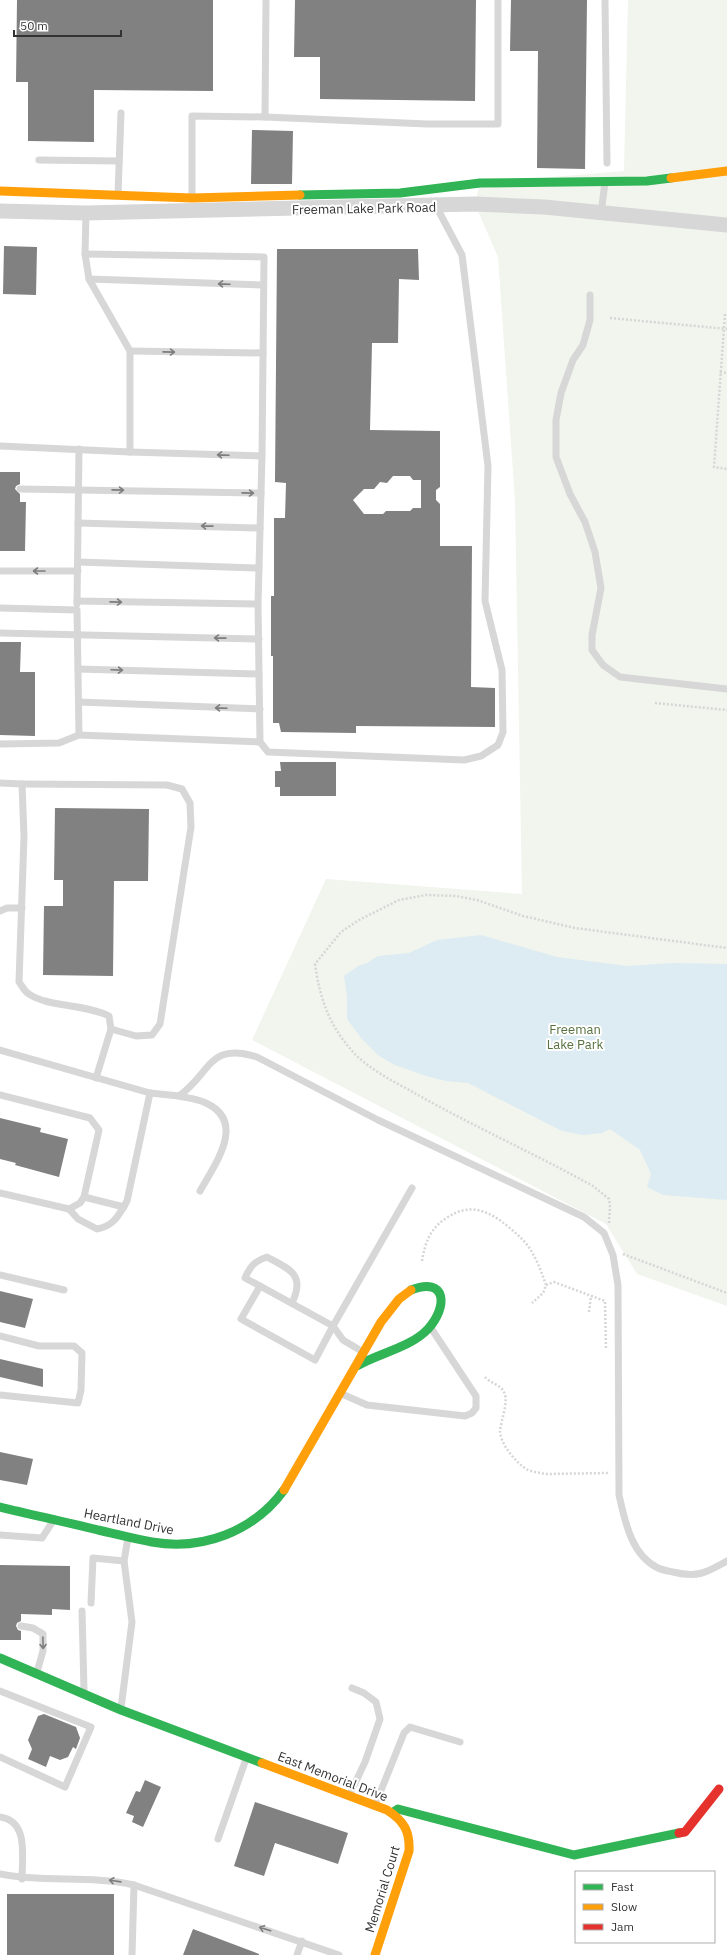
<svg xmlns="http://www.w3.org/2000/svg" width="727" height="1955" viewBox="0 0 727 1955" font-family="'IBM Plex Sans',sans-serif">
<rect width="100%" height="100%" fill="#fff"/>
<polygon fill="#f1f5ed" points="628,0 727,0 727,1306 637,1274 606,1224 252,1040 326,879 522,894 515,501 498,257 475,204 480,183 624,171"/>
<polygon fill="#ddebf3" points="481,935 557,957 627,966 673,963 727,964 727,1200 663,1195 647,1187 651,1174 640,1150 610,1129 602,1133 583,1135 562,1131 468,1083 446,1081 426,1076 395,1065 379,1056 361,1038 347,1019 347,996 344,976 358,966 367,963 378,956 409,953 437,940"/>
<g fill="#818181" fill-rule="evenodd">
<polygon points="17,0 213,0 213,91 94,90 94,142 28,141 28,82 16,82"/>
<polygon points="295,0 476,0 475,101 320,99 320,57 294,57"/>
<polygon points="511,0 587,0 585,169 537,168 538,51 510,51"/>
<polygon points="252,130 293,131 292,184 251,184"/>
<polygon points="4,246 37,247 36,295 3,294"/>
<path d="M277,249h141l1,31 -20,-1 -1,64h-26l-2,87 70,1v56l-4,3v10l4,4v42h32l-1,141 24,1v39l-139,-1v7l-75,-1 -2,-9h-6v-67h-2v-60h3v-78h11l1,-35 -11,-1zM393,476h17l3,4h8v28h-8l-3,3h-24l-3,3h-19l-11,-14 11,-11h10l6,-7 7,1z"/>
<polygon points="0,472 20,472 20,484 16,486 15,489 20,494 20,502 26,502 25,551 0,551"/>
<polygon points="0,642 21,642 20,672 35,672 35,736 0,735"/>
<polygon points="280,762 336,762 336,796 280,796 280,787 275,787 275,771 281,771"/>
<polygon points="55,808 149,809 148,881 114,881 113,976 43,975 44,906 63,906 63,880 54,880"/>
<polygon points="0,1118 41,1128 40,1132 68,1139 59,1177 15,1165 16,1163 0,1159"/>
<polygon points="0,1291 33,1299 25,1328 0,1322"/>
<polygon points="0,1359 43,1369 43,1387 0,1377"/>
<polygon points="0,1452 33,1459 27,1485 0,1480"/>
<polygon points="0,1565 70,1566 70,1610 52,1609 52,1615 21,1614 21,1621 17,1623 16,1626 18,1630 21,1631 21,1640 0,1640"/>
<polygon points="44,1714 76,1727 80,1738 76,1749 73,1747 68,1757 60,1760 50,1756 46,1767 28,1759 32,1749 28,1740 38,1716"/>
<polygon points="145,1780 161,1787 143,1827 132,1822 134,1816 126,1813 136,1791 140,1792"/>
<polygon points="255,1802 348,1833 338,1864 275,1843 264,1876 234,1866"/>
<rect x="7" y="1894" width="107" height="61"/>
<polygon points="193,1929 259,1954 259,1955 183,1955"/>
</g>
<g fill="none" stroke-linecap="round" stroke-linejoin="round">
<g stroke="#d6d6d6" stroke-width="2.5" stroke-dasharray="2 2" stroke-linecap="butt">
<polyline points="725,314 714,467 727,469"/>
<polyline points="610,318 727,329"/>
<polyline points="720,372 727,373"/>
<polyline points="655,703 727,710"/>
<path d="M609,1223l1,-16 -1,-8 -16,-13c-58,-32 -118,-59 -175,-91 -21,-12 -47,-24 -64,-42 -25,-27 -34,-54 -39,-89l26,-32 18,-12 40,-20 27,-5 30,1 21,4 46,16 52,12 152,20"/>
<polyline points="623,1254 727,1293"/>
<path d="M422,1261c3,-18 8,-32 23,-42 25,-18 45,-8 66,10 7,6 14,12 19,20 7,11 12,24 16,36l-3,8 -11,10"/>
<polyline points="546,1285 554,1282 605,1301 606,1349"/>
<polyline points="589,1312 591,1296"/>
<path d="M485,1377c5,6 16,8 19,15 5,10 -3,28 -4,39 0,13 17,33 28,39 6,2 12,3 18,4l63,-1"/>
</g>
<g stroke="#d7d7d7" stroke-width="7">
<polyline points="605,0 607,163"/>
<polyline points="265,117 427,124 498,124 498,0"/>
<polyline points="39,160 119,161"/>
<polyline points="118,194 121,113"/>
<polyline points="192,196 192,116 265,117 266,0"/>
<polyline points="601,213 605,183"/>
<polyline points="89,279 263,285"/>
<polyline points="590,295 590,320 583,345 573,360 561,393 556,420 556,457 570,494 585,522 595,552 601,588 592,635 592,650 603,665 620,677 727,689"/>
<polyline points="130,351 263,353"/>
<polyline points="0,446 130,452 130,351 89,279 85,254 86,213"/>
<polyline points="130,452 262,456"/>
<polyline points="20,489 261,493"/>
<polyline points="78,523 260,528"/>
<polyline points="78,562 259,568"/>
<polyline points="0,571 78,571"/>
<polyline points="77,601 258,604"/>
<polyline points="77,604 79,449"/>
<polyline points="0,608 77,610 79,735 260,742 258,604 262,456 264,257 85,254"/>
<polyline points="0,633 259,639"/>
<polyline points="78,669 259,674"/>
<polyline points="79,702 260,709"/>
<polyline points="260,742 268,752 464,760 481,756 498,745 503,732 502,670 485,601 488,466 462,255 436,206"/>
<polyline points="0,744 59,743 79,735"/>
<path d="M0,783l22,1 2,52 -5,146c3,4 6,10 10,12 18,13 57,10 80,22l2,13 -15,49"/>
<polyline points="22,784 167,785 182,789 190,803 191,827 160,1024 152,1035 136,1036 111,1029"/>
<polyline points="0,911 7,908 22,908"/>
<path d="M0,1050l150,43 29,3c33,-24 29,-54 78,-39l121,63 206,97 20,16 9,22 5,30 1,210c6,26 12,60 39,73 4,2 10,3 15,4 24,6 33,1 54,-11"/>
<polyline points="0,1095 90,1118 99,1130 84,1197 80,1203 69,1209 0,1193"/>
<path d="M179,1096c8,2 19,3 27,7 41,19 9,61 -6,88"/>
<polyline points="84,1197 124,1207"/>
<path d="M69,1209l9,10 19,10c17,-3 22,-14 30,-28l23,-108"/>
<polyline points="0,1275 64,1290"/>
<polygon points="260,1286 333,1326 315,1360 241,1319"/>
<path d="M260,1286l-15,-8c5,-12 10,-17 22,-21 22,12 39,17 25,46"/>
<polyline points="0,1336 39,1346 74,1346 82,1353 81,1390 78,1403 0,1395"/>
<polyline points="363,1352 343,1340 333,1326 412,1188"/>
<polyline points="342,1394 367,1405 465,1416 472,1413 476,1408 476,1396 431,1328"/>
<polyline points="0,1535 42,1538 53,1521"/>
<polyline points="91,1603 93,1558 124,1561"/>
<polyline points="82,1611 84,1690"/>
<polyline points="21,1626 33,1628 43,1634 43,1651 37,1672"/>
<polyline points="0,1691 91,1727 65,1787 0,1757"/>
<polyline points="121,1708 132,1622 124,1561 128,1538"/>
<polyline points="350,1794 365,1762 380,1719 376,1702 364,1693 352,1688"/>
<polyline points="376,1803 404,1733 410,1727 460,1742"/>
<path d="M0,1817c29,4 22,40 22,62"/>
<polyline points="218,1839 246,1759"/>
<path d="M0,1874c44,9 90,1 134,11l205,70"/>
<polyline points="132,1955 134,1885"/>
<polyline points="297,1955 302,1941"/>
</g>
<polyline stroke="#d7d7d7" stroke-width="15" points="0,211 86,213 475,204 544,207 727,225"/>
<g stroke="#30b455" stroke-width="9">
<polyline points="300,195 400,193 480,183 647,181 671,178"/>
<path d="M357,1366c22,-13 53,-18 71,-37 20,-22 19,-53 -17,-39"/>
<path d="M0,1507c33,8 66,15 98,23 18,4 36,9 54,12 51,9 102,-11 132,-52"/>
<polyline points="0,1658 121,1710 262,1763"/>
<polyline points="392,1813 398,1809 574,1855 679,1833"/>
</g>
<g stroke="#ff9f0a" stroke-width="9">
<polyline points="671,178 727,171"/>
<polyline points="0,191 192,198 300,195"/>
<polyline points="284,1490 381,1322 399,1299 411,1290"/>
<path d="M262,1763l125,47c17,11 23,21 22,41l-34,104"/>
</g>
<polyline stroke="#e5322d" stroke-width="9" points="679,1833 685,1832 719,1789"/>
</g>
<defs><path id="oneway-shaft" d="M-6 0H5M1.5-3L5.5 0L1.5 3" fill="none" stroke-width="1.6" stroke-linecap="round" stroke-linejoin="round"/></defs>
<g stroke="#7d7d7d">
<use href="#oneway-shaft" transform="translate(224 284) rotate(-178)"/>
<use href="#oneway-shaft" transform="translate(169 352) rotate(1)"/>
<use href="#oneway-shaft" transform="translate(223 455) rotate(-178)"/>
<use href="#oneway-shaft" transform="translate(118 490) rotate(1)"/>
<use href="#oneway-shaft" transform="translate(248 493) rotate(1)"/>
<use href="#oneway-shaft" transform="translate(207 526) rotate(-179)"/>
<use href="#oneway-shaft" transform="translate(39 571) rotate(180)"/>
<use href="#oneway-shaft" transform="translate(116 602) rotate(1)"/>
<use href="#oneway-shaft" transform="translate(220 638) rotate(-179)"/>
<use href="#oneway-shaft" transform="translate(117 670) rotate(2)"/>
<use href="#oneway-shaft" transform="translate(221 708) rotate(-178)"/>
<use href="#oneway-shaft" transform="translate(43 1643) rotate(89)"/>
<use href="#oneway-shaft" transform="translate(115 1881) rotate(-172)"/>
<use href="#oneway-shaft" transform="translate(265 1929) rotate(-162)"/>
</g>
<g text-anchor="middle" stroke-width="4" stroke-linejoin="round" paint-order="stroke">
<g font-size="13" fill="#333" stroke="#fff">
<text transform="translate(364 208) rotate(-1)" y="5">Freeman Lake Park Road</text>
<text transform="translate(129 1521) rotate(11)" y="5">Heartland Drive</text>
<text transform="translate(333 1776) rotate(21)" y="5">East Memorial Drive</text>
<text transform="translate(382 1889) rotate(-73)" y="5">Memorial Court</text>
</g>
<g font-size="13" fill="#56703f" stroke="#fff">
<text x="575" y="1034">Freeman<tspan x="575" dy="15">Lake Park</tspan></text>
</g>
</g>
<rect x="575" y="1871" width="140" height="72" fill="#ffffff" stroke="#adadad"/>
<rect x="583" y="1884" width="20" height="6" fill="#30b455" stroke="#adadad"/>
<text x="611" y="1891" font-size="12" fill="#333333">Fast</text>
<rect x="583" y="1904" width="20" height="6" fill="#ff9f0a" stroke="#adadad"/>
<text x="611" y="1911" font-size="12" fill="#333333">Slow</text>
<rect x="583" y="1924" width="20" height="6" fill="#e5322d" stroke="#adadad"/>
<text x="611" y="1931" font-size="12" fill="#333333">Jam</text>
<path d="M14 30v6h107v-6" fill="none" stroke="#333333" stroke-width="2"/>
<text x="20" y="30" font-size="12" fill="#333333" stroke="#ffffff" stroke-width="3" paint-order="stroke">50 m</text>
</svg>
